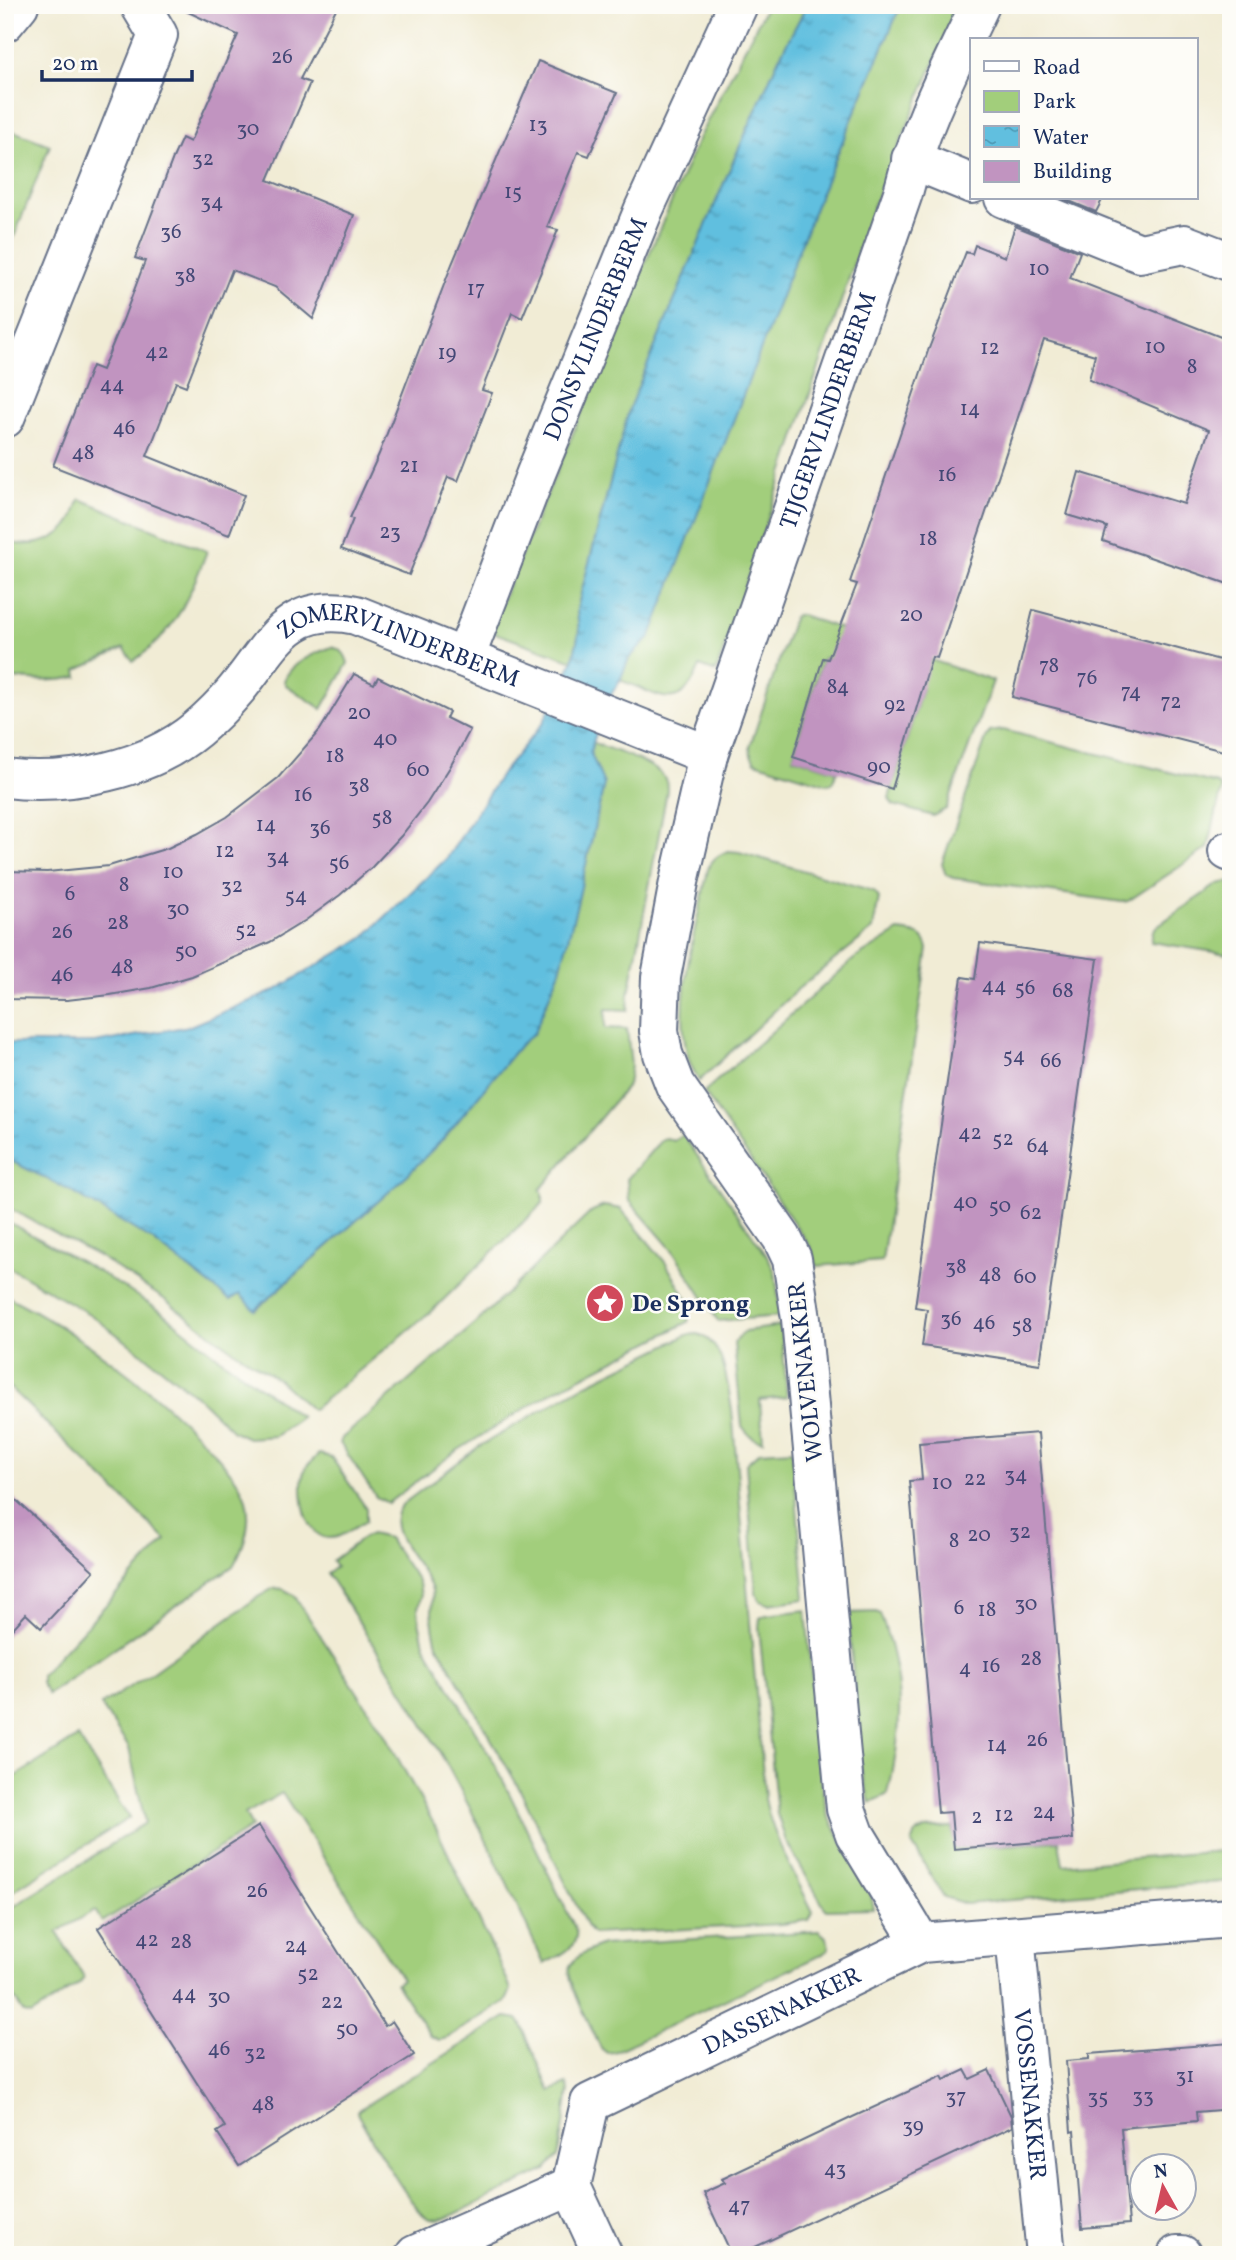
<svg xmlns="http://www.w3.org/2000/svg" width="1236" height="2260" viewBox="0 0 1236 2260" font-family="Vollkorn,serif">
<defs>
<pattern id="water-ripples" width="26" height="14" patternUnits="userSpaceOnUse" patternTransform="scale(1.75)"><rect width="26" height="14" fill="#61bfdf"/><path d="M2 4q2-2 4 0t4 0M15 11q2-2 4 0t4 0" fill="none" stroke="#4f9cb8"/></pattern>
</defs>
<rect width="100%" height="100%" fill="#fdfcf7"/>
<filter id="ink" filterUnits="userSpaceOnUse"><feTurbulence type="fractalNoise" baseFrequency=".0143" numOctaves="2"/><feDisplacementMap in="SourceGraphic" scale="14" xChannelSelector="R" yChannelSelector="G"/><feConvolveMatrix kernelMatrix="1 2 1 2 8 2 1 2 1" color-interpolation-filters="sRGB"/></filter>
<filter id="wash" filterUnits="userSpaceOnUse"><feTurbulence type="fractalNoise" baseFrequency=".00686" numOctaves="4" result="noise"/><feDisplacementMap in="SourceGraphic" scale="28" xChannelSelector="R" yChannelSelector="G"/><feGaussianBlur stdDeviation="1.57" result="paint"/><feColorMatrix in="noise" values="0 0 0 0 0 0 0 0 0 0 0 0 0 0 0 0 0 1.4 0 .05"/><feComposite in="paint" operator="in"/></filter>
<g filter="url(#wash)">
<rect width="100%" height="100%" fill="#f1ecd5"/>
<g fill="#a2ce7b" stroke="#5e7e6c" stroke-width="2">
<polygon points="767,5 807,5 779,58 729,171 630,406 577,609 579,632 573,661 489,631 698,139"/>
<path d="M901,5h58l-85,199 -158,468 -16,-6c-20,50 -40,29 -80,14l9,-22 21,-21 171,-445z"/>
<polygon points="5,128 50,145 5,260"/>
<path d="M80,499l127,52c-17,45 -32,83 -74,110l-9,-13 -47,22 1,7c-25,5 -48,5 -73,-1v-134c24,6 53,1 67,-22 3,-6 5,-15 8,-21z"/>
<polygon points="801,615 993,681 946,809 933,816 893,805 889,798 922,689 823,658 793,757 837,771 832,783 827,784 755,762 751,755 750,746 794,616"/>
<path d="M332,647c10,3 13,6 16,16l-26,46 -36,-24 -2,-4c6,-18 31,-28 48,-34z"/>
<polygon points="1003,730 1217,784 1221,787 1221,792 1208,848 1128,901 1122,902 953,878 946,875 942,864 944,858 986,739 990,732"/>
<path d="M592,742c18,8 59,19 71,34 4,5 4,9 4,15l-38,202 -1,17 -22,-1 -1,19 22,1 4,36 -3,20 -88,105 3,3v10l-107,104 -124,103 -33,-30 -55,-36 -60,-45 -64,-42 -95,-51v-48l62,31 85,51 78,60 9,-6 17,16 144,-128 44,-44 76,-93 14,-12 26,-63 18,-70 26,-116 -14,-32z"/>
<path d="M728,851l11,1 135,39 5,7 -6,31 -75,60 -99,92c-4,-8 -9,-16 -11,-24 -15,-58 9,-131 20,-188 4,-10 10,-14 20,-18z"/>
<polygon points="1227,882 1231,883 1231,939 1228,954 1151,942 1153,931 1157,926 1218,884"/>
<path d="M899,931c15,2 26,2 29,18l-46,312 -65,5 -6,-18 -107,-156 150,-133z"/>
<polygon points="683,1135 769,1259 775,1272 781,1316 718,1321 674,1252 629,1200 627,1179 662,1139 667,1138 673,1141"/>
<polygon points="604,1206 621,1209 665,1262 691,1306 688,1322 550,1393 455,1452 388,1503 376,1497 340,1443 342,1438 476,1323 592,1211"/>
<polygon points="5,1220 99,1272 159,1310 216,1355 301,1417 275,1436 248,1438 233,1431 201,1400 160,1367 91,1315 5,1265"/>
<path d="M5,1295c75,38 156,99 212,161 11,13 25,28 29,44 6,23 -2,47 -13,66l-185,128 -7,-11v-8l125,-135 -161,-157z"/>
<path d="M781,1326l6,71 -27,3 3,41c-10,-1 -15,-7 -21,-15l-8,-83 11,-12z"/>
<path d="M698,1334c28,9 29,52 34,76l33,389c8,40 30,76 48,113l-4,8 -27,4 -189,10 -6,-7 -68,-139 -82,-144c-3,-10 -5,-21 -5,-32 0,-7 2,-15 0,-22 -7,-25 -55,-60 -29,-86l75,-57 107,-62 102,-50z"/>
<polygon points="792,1450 805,1599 768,1604 760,1601 756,1594 746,1464 759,1452"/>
<path d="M319,1454l12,3 35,51v13c-9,5 -20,13 -29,16 -31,9 -38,-41 -34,-62 2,-9 10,-15 16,-21z"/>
<path d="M371,1534l17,4 31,45 2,14 -3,11 1,13 5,23 72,122 80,164c3,19 -18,26 -32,34 -31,-68 -62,-136 -98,-201 -37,-65 -78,-127 -119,-190l9,-6 -4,-6 32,-24z"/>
<polygon points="274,1588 283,1589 294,1595 385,1735 435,1826 508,1982 511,1990 506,2001 447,2038 439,2040 431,2036 396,1983 402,1979 282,1793 245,1814 252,1827 102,1922 95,1910 57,1932 84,1978 79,1984 31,2015 24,2013 5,1984 5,1912 145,1823 129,1748 101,1705 147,1676 258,1597"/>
<polygon points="806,1610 821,1783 828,1815 871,1895 874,1909 827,1910 824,1907 786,1841 777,1814 759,1627 760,1618 766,1615"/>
<path d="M876,1612l4,2c24,63 24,114 8,180l-18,9 -9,-34 -13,-156z"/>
<polygon points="78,1737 129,1818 5,1896 5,1783"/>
<polygon points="952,1827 955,1849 1059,1841 1063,1865 1231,1850 1231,1881 966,1904 944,1897 912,1844 916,1833 925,1829"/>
<path d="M819,1931l8,7 2,10 -6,6 -209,98 -7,1 -6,-5c-7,-14 -37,-70 -31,-82 6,-11 21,-16 32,-21z"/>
<path d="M506,2017l12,2 3,4 29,68 17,-7 2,7 -9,58 -2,7 -12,14 -97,47c-8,3 -13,4 -21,1 -16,-7 -59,-84 -70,-103l-1,-4z"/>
</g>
<polygon fill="url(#water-ripples)" stroke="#3e779e" stroke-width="2" points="807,5 901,5 821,192 650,638 629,658 620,680 606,703 590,752 604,784 578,900 560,970 534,1033 520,1045 444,1138 400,1182 255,1310 240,1294 230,1300 152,1240 67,1189 5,1158 5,1043 95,1043 190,1026 274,991 364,937 447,858 502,773 543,723 573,661 579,632 577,609 630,406 729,171 779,58"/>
<g id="blocks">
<g fill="#c194c0">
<polygon points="173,5 338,5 300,79 310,83 268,180 354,215 313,319 275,287 232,270 186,386 176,382 147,456 244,495 229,535 53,466 92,366 102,370 123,320 145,261 135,258 173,158 182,138 190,142 238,35"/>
<polygon points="538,61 617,93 589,156 578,152 547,227 558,230 522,318 512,313 482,390 492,393 458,481 448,477 409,575 341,549 353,519 350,518 379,454 452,264"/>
<polygon points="1062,198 1103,198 1096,212"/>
<polygon points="1015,226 1080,252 1070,278 1231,341 1231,585 1103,541 1107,527 1067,515 1079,472 1184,504 1209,430 1089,380 1095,355 1044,340 937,658 932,657 892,789 793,757 823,658 828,659 857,584 850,582 928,351 966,252 972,254 975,245 1005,257"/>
<polygon points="1033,610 1231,663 1231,753 1012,697"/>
<polygon points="354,674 374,684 378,677 449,712 446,718 470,730 450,767 427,803 401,836 372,867 340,895 306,920 270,942 192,976 151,988 110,995 67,1000 5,999 5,871 47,872 109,866 168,848 197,834 227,817 278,778 320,730"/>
<polygon points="980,943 1098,959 1040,1364 922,1346 927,1309 915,1307 962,977 975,979"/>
<polygon points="1038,1433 1073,1839 954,1849 951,1812 938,1813 909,1481 922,1480 919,1443"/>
<polygon points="5,1490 94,1571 41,1628 26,1614 5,1637"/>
<polygon points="259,1826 385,2026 392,2021 414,2055 239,2166 217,2132 225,2127 98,1928"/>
<polygon points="1231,2043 1231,2109 1196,2112 1197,2121 1121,2128 1129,2224 1082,2228 1074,2131 1071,2132 1066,2061 1089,2059 1089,2054"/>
<polygon points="965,2070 970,2079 989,2070 1011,2116 1012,2127 738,2255 732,2255 703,2193 725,2183 722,2179 855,2116 942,2076 944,2080"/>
</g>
</g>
</g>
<g filter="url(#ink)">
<use href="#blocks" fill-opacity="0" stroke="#667188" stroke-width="2"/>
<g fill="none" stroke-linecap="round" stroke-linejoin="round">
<defs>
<g id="street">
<polyline points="5,22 19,5"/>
<polyline points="911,159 972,184"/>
<polyline points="1004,198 1140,253 1184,244 1231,262"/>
<polyline points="5,418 158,35 140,5"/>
<path id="s1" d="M465,658l71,-185 108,-264 94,-204"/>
<path id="s2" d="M5,778c62,8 143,-8 192,-49 13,-11 27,-25 38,-38 36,-42 51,-91 121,-76l352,140"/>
<polyline points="1228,851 1231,852"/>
<path id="s3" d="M1015,1936l31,319"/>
<path id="s4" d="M921,1943l-66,-109 -9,-25 -45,-490 -9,-60 -10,-21 -107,-153 -12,-31 -4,-23 2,-54 18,-95 29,-127 195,-562c16,-66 48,-127 77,-188"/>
<path id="s5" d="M571,2186l19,-83 331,-160 310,-25"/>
<polyline points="571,2186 603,2255"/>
<polyline points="415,2255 571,2186"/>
<polyline points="1177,2255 1182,2255"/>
</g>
</defs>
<use href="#street" stroke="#667188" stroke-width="42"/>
<use href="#street" stroke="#fff" stroke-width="38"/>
</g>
</g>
<defs>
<symbol id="sight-disc" viewBox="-11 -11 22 22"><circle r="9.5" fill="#d1495b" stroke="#fdfcf7"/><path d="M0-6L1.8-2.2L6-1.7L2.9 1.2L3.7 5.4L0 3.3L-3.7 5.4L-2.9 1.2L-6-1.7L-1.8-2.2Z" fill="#fff"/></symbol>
</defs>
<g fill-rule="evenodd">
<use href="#sight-disc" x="583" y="1281" width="44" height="44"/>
</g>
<g text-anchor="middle" stroke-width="5" stroke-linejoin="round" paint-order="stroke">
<g font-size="21" fill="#444876">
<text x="282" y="63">26</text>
<text x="538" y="131">13</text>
<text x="248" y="135">30</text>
<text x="203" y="165">32</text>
<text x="513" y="198">15</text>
<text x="212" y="208">34</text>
<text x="171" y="238">36</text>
<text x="1039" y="275">10</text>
<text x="185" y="282">38</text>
<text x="476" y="295">17</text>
<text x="1155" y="353">10</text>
<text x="990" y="354">12</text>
<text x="157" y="358">42</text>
<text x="447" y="359">19</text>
<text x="1192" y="373">8</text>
<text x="112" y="391">44</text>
<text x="970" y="415">14</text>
<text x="124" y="434">46</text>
<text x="83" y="459">48</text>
<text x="409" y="472">21</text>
<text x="947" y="481">16</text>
<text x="390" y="538">23</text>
<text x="928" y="545">18</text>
<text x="911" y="621">20</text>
<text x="1049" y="672">78</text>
<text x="1087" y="684">76</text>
<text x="838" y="693">84</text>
<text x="1131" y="698">74</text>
<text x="1171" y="708">72</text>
<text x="895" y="711">92</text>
<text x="359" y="719">20</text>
<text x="385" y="745">40</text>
<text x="335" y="762">18</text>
<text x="879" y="773">90</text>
<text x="418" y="776">60</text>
<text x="359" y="792">38</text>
<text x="303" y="801">16</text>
<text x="382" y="824">58</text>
<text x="266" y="831">14</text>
<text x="320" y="834">36</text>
<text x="225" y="857">12</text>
<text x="278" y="863">34</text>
<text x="339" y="869">56</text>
<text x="173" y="878">10</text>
<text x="124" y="891">8</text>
<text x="232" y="892">32</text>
<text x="70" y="900">6</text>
<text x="296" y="902">54</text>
<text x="178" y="915">30</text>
<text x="118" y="929">28</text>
<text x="246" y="936">52</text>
<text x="62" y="938">26</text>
<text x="186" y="957">50</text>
<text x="122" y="973">48</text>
<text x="62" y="981">46</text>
<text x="994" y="992">44</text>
<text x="1025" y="994">56</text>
<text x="1063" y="997">68</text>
<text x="1014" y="1062">54</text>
<text x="1051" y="1067">66</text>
<text x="970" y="1139">42</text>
<text x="1003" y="1145">52</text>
<text x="1038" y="1152">64</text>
<text x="965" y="1208">40</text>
<text x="1000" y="1212">50</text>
<text x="1031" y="1219">62</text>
<text x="956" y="1273">38</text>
<text x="990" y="1281">48</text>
<text x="1025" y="1283">60</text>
<text x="951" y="1325">36</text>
<text x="984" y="1329">46</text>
<text x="1022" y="1332">58</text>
<text x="1016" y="1481">34</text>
<text x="975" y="1485">22</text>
<text x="942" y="1489">10</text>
<text x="1020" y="1538">32</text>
<text x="979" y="1541">20</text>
<text x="954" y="1547">8</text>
<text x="1026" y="1610">30</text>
<text x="959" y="1614">6</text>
<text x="987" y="1616">18</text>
<text x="1031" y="1665">28</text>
<text x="991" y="1672">16</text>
<text x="965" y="1674">4</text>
<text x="1037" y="1746">26</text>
<text x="997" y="1751">14</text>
<text x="1044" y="1818">24</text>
<text x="1004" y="1821">12</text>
<text x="977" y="1823">2</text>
<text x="257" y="1897">26</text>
<text x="147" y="1946">42</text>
<text x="181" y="1948">28</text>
<text x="296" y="1952">24</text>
<text x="308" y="1980">52</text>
<text x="184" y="2000">44</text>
<text x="219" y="2003">30</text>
<text x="332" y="2008">22</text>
<text x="347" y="2035">50</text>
<text x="219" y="2055">46</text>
<text x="255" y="2059">32</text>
<text x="1185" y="2082">31</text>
<text x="1143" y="2102">33</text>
<text x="956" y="2103">37</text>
<text x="1098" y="2103">35</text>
<text x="263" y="2110">48</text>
<text x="913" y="2132">39</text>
<text x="835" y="2175">43</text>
<text x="739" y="2212">47</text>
</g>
<g font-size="24" fill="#1b2f5e" stroke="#fdfcf7">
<text dy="8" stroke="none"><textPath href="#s1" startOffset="354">DONSVLINDERBERM</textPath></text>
<text dy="8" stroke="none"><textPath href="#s4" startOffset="1619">TIJGERVLINDERBERM</textPath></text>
<text dy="8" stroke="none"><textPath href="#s2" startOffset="458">ZOMERVLINDERBERM</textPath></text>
<text transform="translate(805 1372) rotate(-96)" y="8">WOLVENAKKER</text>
<text dy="8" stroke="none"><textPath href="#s5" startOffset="298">DASSENAKKER</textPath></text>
<text dy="8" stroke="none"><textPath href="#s3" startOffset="159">VOSSENAKKER</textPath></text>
</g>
<g font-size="24" font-weight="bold" fill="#1b2f5e" stroke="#fdfcf7" text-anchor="start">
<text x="632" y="1311">De Sprong</text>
</g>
</g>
<rect width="1236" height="2260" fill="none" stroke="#fdfcf7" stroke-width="28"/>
<rect x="970" y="38" width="228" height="161" fill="#fdfcf7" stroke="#a3aaba" stroke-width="2"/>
<rect x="984" y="61" width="35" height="10" fill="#ffffff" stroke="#a3aaba" stroke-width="2"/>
<text x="1033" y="74" font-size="21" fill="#1b2f5e">Road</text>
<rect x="984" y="91" width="35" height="21" fill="#a2ce7b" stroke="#a3aaba" stroke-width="2"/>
<text x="1033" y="108" font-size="21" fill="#1b2f5e">Park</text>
<rect x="984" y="126" width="35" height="21" fill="url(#water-ripples)" stroke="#a3aaba" stroke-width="2"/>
<text x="1033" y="144" font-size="21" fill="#1b2f5e">Water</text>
<rect x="984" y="161" width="35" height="21" fill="#c194c0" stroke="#a3aaba" stroke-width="2"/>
<text x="1033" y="178" font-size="21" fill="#1b2f5e">Building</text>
<g transform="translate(1163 2187) rotate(352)"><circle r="33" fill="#fdfcf7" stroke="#a3aaba" stroke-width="2"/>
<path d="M0-5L12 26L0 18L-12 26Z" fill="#d1495b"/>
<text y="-10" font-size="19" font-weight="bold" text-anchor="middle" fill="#1b2f5e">N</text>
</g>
<path d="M42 70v10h150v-10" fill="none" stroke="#1b2f5e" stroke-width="3.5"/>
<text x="52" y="70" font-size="21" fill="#1b2f5e" stroke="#fdfcf7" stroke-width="5" paint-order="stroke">20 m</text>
</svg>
